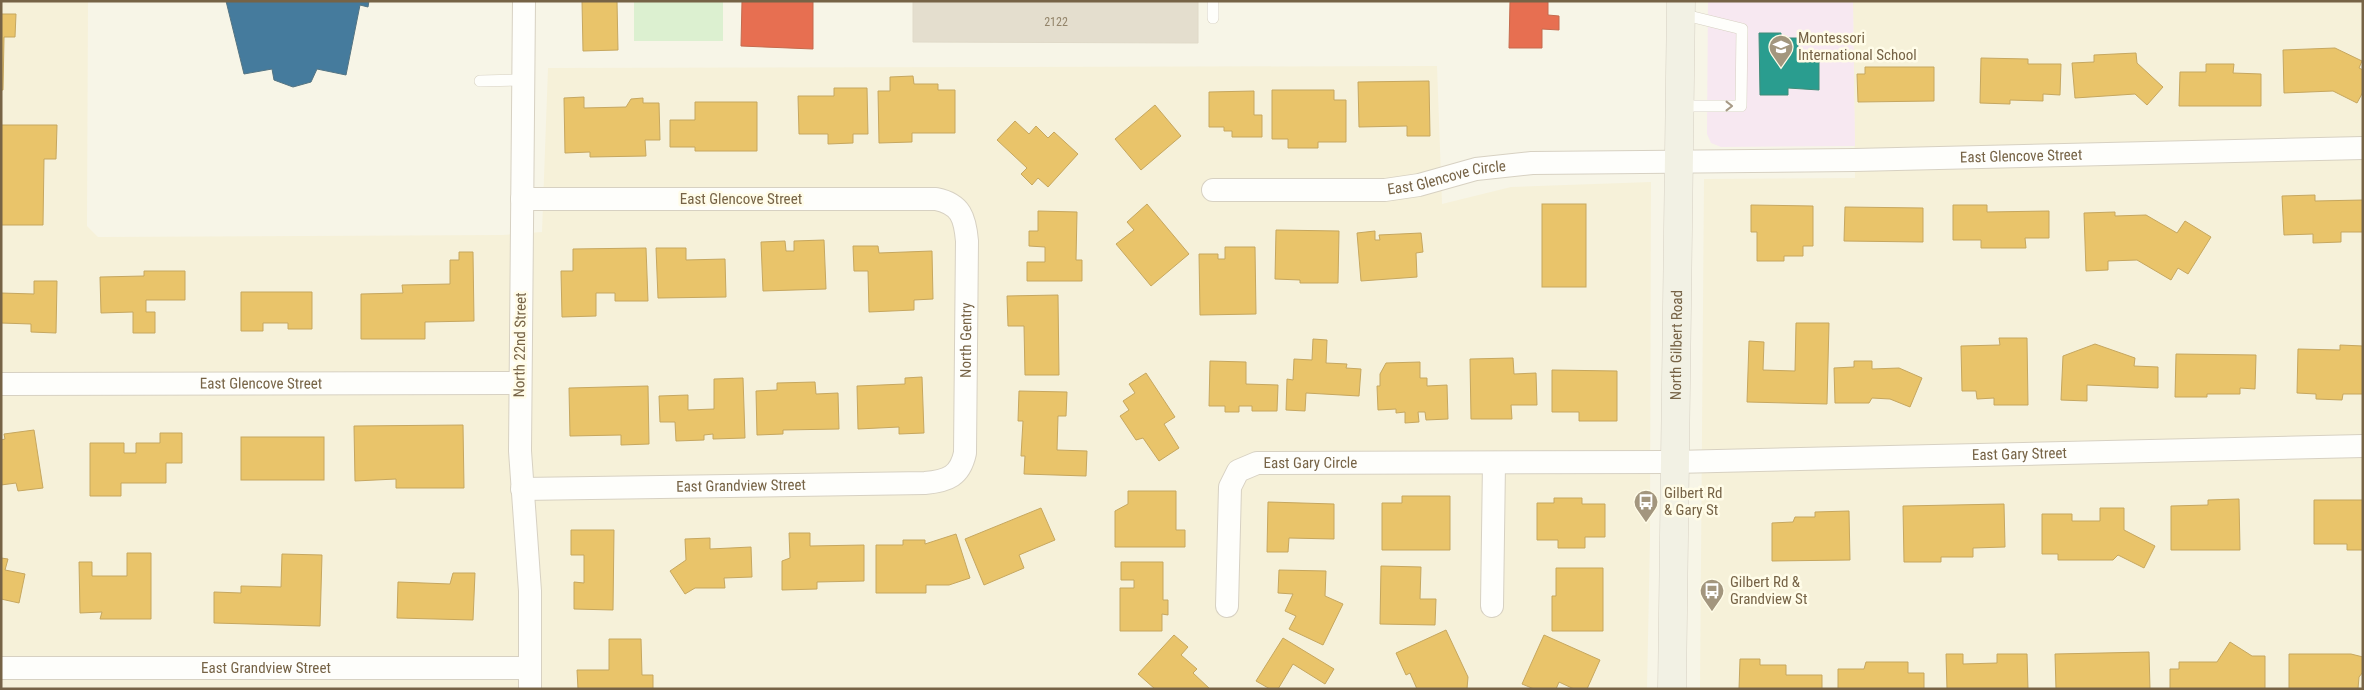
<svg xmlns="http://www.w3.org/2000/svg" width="2364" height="690" viewBox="0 0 2364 690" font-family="'Roboto Condensed',sans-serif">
<rect width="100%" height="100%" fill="#f7f5e7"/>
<g fill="#f6f1d9">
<polygon points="1,1 88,1 87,226 98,237 502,235 542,232 548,68 1437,66 1442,204 1511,187 1651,182 1650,538 1647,689 1,689"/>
<polygon points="1853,1 2363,1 2363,689 1700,689 1704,179 1855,178"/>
</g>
<polygon fill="#f7e8f1" points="1708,1 1853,1 1855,146 1721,147 1711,143 1707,134"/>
<rect fill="#dcf0d0" x="634" y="1" width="89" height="40"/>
<g fill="#e9c46a" stroke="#c6a75f">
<polygon points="582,1 617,1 618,50 583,51"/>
<polygon points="1,14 16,14 15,37 4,37 3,90 1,90"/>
<polygon points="2335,48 2362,61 2359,68 2363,70 2363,92 2357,103 2333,91 2284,93 2283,50"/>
<polygon points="2136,53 2137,63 2163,87 2147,105 2135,94 2075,98 2072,63 2094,62 2094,55"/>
<polygon points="1981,58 2028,59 2028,64 2061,64 2060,95 2043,94 2043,101 2010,100 2010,104 1980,103"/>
<polygon points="2206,64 2234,64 2233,73 2261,74 2261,106 2179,106 2180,72 2206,72"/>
<polygon points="1865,67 1934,67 1934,101 1858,102 1857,74 1865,74"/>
<polygon points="913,76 914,84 938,84 938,90 955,90 955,133 912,133 912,142 879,143 878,91 890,91 890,77"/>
<polygon points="1429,81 1430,136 1407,136 1407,126 1359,127 1358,82"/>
<polygon points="834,88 867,88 868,134 853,134 853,143 828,144 828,134 799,134 798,96 834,96"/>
<polygon points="1272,90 1334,90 1334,100 1346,100 1346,142 1318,142 1318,148 1288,148 1288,139 1272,139"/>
<polygon points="1254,91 1254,115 1262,115 1262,137 1232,137 1232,131 1224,131 1224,127 1209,127 1209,92"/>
<polygon points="584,97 584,108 626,107 631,99 643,98 643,103 659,103 660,140 645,140 646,156 590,157 590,152 565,153 564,98"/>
<polygon points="695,102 757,102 757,151 695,151 695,147 670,147 670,120 695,120"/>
<polygon points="1155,105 1181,136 1141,170 1115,139"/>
<polygon points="1015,121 1029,134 1036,126 1048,138 1054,132 1078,154 1048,187 1038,178 1032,185 1021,174 1027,168 997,140"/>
<polygon points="1,125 57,125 56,159 44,159 43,225 1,225"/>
<polygon points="2315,195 2315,201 2363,200 2363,232 2341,232 2341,242 2313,243 2313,234 2284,235 2282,196"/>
<polygon points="1147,204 1189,254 1151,286 1116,244 1134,230 1127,222"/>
<rect x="1542" y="204" width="44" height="83"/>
<polygon points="1751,205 1813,206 1813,246 1803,246 1803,256 1784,256 1784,261 1757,261 1757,232 1751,232"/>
<polygon points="1953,205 1987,205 1987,212 2049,211 2049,238 2025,238 2026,248 1981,248 1981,240 1953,240"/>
<polygon points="1845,207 1923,208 1923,242 1844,241"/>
<polygon points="1038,211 1077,212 1076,260 1082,260 1082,281 1027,281 1027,262 1045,262 1045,247 1029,246 1029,231 1038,231"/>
<polygon points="2115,212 2115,216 2146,215 2177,233 2185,221 2211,237 2188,274 2178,268 2171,280 2137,260 2108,261 2108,270 2086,271 2084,213"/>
<polygon points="1276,230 1339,231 1338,283 1300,283 1300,280 1275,279"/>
<polygon points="1375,231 1375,240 1380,240 1379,235 1421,233 1423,252 1416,253 1417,277 1361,281 1357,233"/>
<polygon points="824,240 826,289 763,291 761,242 785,241 786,251 794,251 794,241"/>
<polygon points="853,246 878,246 879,253 932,251 933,299 914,300 914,310 869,312 868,271 854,271"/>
<polygon points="1225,247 1255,247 1256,314 1200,315 1199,254 1218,254 1218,259 1225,259"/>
<polygon points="646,248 648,301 615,301 615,293 596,293 596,316 562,317 561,271 573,271 573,249"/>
<polygon points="656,248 686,248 686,260 725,259 726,297 658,298"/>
<polygon points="459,252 473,252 474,321 425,322 425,339 361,339 361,294 403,293 402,285 450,284 450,260 459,260"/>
<polygon points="144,271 185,271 185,300 146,300 146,312 155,312 155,333 133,333 133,312 101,313 100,277 144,276"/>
<polygon points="34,281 57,281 56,333 31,332 31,324 1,323 1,293 34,294"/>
<polygon points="241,292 312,292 312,329 288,329 288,323 263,323 263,331 241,331"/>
<polygon points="1058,295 1059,375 1025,375 1024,326 1008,326 1007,296"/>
<polygon points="1796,323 1829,323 1827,404 1747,402 1749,341 1764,342 1763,370 1795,371"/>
<polygon points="1999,338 2027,338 2028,405 1994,405 1994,398 1977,399 1976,391 1962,391 1961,346 2000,345"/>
<polygon points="1313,339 1327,340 1326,363 1347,364 1346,368 1361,369 1359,396 1306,393 1305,411 1286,410 1287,379 1293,380 1294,359 1312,360"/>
<polygon points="2095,344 2135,358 2134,366 2158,367 2158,388 2087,385 2087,401 2061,400 2063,356"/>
<polygon points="2340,345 2363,346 2363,394 2343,394 2342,400 2316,399 2316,394 2297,393 2298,349 2340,350"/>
<polygon points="2176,354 2256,355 2255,389 2240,388 2240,394 2207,394 2207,397 2175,397"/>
<polygon points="1513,358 1514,374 1536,373 1537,405 1511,405 1512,419 1471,419 1470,359"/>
<polygon points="1210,361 1246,362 1246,384 1278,385 1277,411 1252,411 1252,406 1239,406 1239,412 1225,412 1225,406 1209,406"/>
<polygon points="1854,361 1872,361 1872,369 1899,368 1922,378 1910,407 1890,399 1872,398 1869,403 1835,403 1834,368 1854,367"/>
<polygon points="1420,362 1420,378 1427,378 1427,386 1447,385 1448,419 1426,420 1425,412 1418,412 1419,422 1405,423 1405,412 1396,413 1396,409 1378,410 1377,386 1380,386 1380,374 1386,363"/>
<polygon points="1552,370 1617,371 1617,421 1579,421 1579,412 1552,412"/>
<polygon points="1146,373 1175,417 1164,424 1179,448 1159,461 1143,438 1136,440 1120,416 1129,410 1123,401 1135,393 1129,384"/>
<polygon points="922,377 924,433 899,434 899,427 858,429 857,386 905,384 905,378"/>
<polygon points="743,378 745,438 713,439 713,434 704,435 704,440 676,441 675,422 660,422 659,396 688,395 688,410 714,409 714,379"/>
<polygon points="815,382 816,394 838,393 839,429 783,430 783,434 757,435 756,391 777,390 777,383"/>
<polygon points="648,386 649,444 621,445 621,435 570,436 569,388"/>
<polygon points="1019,391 1067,392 1066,416 1058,416 1057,450 1087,451 1086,476 1024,474 1025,456 1021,456 1023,421 1018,421"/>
<polygon points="463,425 464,488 396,488 396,479 355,481 354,426"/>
<polygon points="34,430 43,488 18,491 16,483 1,485 1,440 5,439 4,434"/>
<polygon points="160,433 182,433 182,463 166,463 166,483 121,483 121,496 90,496 90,443 124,443 124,453 136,453 136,443 160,443"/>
<rect x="241" y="437" width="83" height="43"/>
<polygon points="1128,491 1176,491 1176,530 1185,530 1185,547 1115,547 1115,511 1128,504"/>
<polygon points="1402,496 1450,496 1450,550 1382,550 1382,503 1402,503"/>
<polygon points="1554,498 1582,498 1582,504 1605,504 1605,537 1585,537 1585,548 1558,548 1558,540 1537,540 1537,503 1554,503"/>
<polygon points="2239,499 2240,550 2171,550 2171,506 2208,505 2208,500"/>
<polygon points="2314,500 2363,500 2363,550 2347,550 2347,544 2314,544"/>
<polygon points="1268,502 1334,504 1334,539 1289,538 1288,552 1267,552"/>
<polygon points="2004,504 2005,547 1973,548 1973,557 1941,557 1941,562 1904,562 1903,506"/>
<polygon points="1041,508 1055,540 1019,555 1024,568 984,585 965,539"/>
<polygon points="2100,508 2124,508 2124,530 2155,546 2144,568 2118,555 2113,560 2058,560 2058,554 2042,554 2042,514 2072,514 2072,521 2100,521"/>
<polygon points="1849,511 1850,560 1772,561 1772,523 1793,522 1795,517 1815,517 1815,512"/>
<polygon points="571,530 614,530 613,610 574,609 574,582 584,583 584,555 571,555"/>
<polygon points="789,533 810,533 810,546 864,545 864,581 817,582 817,589 782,590 782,561 790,558"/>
<polygon points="956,534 970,578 949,585 926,585 926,593 876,593 876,545 903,545 903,540 925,540 925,544"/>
<polygon points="710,538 710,549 751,547 752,577 724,578 725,588 695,588 685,594 670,571 686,560 685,539"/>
<polygon points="127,553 151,553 151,619 100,619 102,612 80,613 79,562 92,562 92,576 127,576"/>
<polygon points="282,554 322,555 320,626 214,623 214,592 241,593 241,586 281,587"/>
<polygon points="1,558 8,559 5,570 25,574 19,603 1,599"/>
<polygon points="1121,562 1163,562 1163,600 1168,600 1168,615 1162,614 1162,631 1120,631 1120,588 1134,588 1134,580 1121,580"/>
<polygon points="1381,566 1421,567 1420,599 1436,599 1435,625 1380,624"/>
<polygon points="1556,568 1603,568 1603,631 1552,631 1552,596 1556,596"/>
<polygon points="1279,570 1326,571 1325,596 1343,604 1323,645 1289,629 1296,616 1285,611 1293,594 1278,593"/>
<polygon points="453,573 475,573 473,620 397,618 398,582 450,584"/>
<polygon points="1446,630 1468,677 1467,689 1417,689 1410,673 1406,675 1396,653"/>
<polygon points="1174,635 1188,647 1181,655 1197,669 1193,673 1210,689 1155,689 1138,674"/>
<polygon points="1544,635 1600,660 1587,689 1574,689 1559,682 1556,689 1534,689 1522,684"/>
<polygon points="1283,638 1334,669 1325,684 1293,664 1278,689 1270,689 1256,681"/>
<polygon points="609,639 641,639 642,675 653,675 653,689 578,689 577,670 609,670"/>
<polygon points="2230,642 2252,656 2265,656 2265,689 2170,689 2170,669 2179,669 2179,662 2217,662"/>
<polygon points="2149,652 2150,689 2056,689 2055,654"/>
<polygon points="1946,654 1963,654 1963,664 1997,663 1997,654 2027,654 2028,689 1947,689"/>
<polygon points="2289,654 2351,654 2363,657 2363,672 2359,677 2358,689 2289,689"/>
<polygon points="1740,659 1760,659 1760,665 1786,665 1786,675 1822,675 1822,689 1739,689"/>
<polygon points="1866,662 1908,662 1908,673 1924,673 1924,689 1838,689 1838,669 1864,669"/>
</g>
<g fill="#e76f51" stroke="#c56b4e">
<polygon points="742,1 813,1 813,49 741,46"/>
<polygon points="1510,1 1548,1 1548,15 1559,16 1559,30 1542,29 1542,48 1509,48"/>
</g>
<polygon fill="#2a9d8f" stroke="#418c79" points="1759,33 1781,33 1781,38 1798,38 1798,62 1819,62 1819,90 1788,88 1788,95 1760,95"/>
<polygon fill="#457b9d" stroke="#547483" points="226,1 369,1 368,7 360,5 346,75 317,69 311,82 293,87 274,80 272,69 244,74"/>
<polygon fill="#e4dece" stroke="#e0dac9" points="913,1 1198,1 1198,43 913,42"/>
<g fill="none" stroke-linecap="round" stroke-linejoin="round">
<defs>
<g id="lane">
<polyline points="1213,1 1213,18"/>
<polyline points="480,81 523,80"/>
<polyline points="1680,106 1741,106 1742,29 1681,14"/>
</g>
<g id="street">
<polyline points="524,1 520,451 530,591 530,689"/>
<path id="s1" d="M1213,190h172l34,-5 57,-16 56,-6 323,-3 508,-12"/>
<path id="s2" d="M1,384l519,-1"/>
<path id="s3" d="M522,489l403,-6c23,-2 35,-7 40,-30l2,-212c-2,-23 -6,-37 -31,-42h-414"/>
<path id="s4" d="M1227,606l3,-119 8,-16 19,-8 418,-1 688,-16"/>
<polyline points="1492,606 1494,463"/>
<path id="s5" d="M1,668h529"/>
</g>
<g id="primary">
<path id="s6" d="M1672,689l9,-688"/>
</g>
</defs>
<use href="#lane" stroke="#d7d1c2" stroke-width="12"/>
<use href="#street" stroke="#d7d1c2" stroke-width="24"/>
<use href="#primary" stroke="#d6d0c3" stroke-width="29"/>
<use href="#lane" stroke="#fefefb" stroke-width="11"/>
<use href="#street" stroke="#fefefb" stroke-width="22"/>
<use href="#primary" stroke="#f2f1e4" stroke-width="28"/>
</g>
<defs><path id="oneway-chevron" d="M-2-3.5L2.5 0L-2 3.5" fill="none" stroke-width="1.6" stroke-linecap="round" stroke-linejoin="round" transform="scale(1.25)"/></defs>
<use stroke="#a69985" href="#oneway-chevron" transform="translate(1729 106)"/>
<defs>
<symbol id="school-pin" viewBox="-11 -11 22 30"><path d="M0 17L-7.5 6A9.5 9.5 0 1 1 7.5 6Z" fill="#a3967e" stroke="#fffce8"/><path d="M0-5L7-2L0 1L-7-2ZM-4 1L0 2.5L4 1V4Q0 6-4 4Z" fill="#fff"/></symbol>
<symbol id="bus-pin" viewBox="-11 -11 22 30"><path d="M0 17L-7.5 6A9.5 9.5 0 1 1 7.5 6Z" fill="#a3967e" stroke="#fffce8"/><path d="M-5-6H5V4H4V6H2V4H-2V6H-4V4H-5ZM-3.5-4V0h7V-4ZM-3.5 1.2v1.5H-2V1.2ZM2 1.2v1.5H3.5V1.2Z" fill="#fff"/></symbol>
</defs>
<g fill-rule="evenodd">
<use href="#school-pin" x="1767" y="33" width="28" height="38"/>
<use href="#bus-pin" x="1632" y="488" width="28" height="38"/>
<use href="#bus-pin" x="1698" y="577" width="28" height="38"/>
</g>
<g text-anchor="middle" stroke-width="5" stroke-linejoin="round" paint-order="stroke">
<g font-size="12" fill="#93846a">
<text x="1056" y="26">2122</text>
</g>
<g font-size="15" fill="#766346" stroke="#fffce8" text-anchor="start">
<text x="1798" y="43">Montessori<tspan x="1798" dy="17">International School</tspan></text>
<text x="1664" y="498">Gilbert Rd<tspan x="1664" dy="17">&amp; Gary St</tspan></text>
<text x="1730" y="587">Gilbert Rd &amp;<tspan x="1730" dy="17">Grandview St</tspan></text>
</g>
<g font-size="15" fill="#766346" stroke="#fffce8">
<text dy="5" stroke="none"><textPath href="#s1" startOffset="811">East Glencove Street</textPath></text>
<text dy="5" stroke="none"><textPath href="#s1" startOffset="235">East Glencove Circle</textPath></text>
<text x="741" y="204">East Glencove Street</text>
<text dy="5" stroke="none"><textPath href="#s3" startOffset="571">North Gentry</textPath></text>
<text transform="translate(520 345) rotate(-89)" y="5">North 22nd Street</text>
<text dy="5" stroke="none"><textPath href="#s6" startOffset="344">North Gilbert Road</textPath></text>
<text dy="5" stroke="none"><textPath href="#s2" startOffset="260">East Glencove Street</textPath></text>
<text dy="5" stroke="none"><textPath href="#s4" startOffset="920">East Gary Street</textPath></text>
<text dy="5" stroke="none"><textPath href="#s4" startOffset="211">East Gary Circle</textPath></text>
<text dy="5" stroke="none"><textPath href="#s3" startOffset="219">East Grandview Street</textPath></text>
<text dy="5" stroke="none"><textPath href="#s5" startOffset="265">East Grandview Street</textPath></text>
</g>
</g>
<rect width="2364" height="690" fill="none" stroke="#766346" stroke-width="5"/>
</svg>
